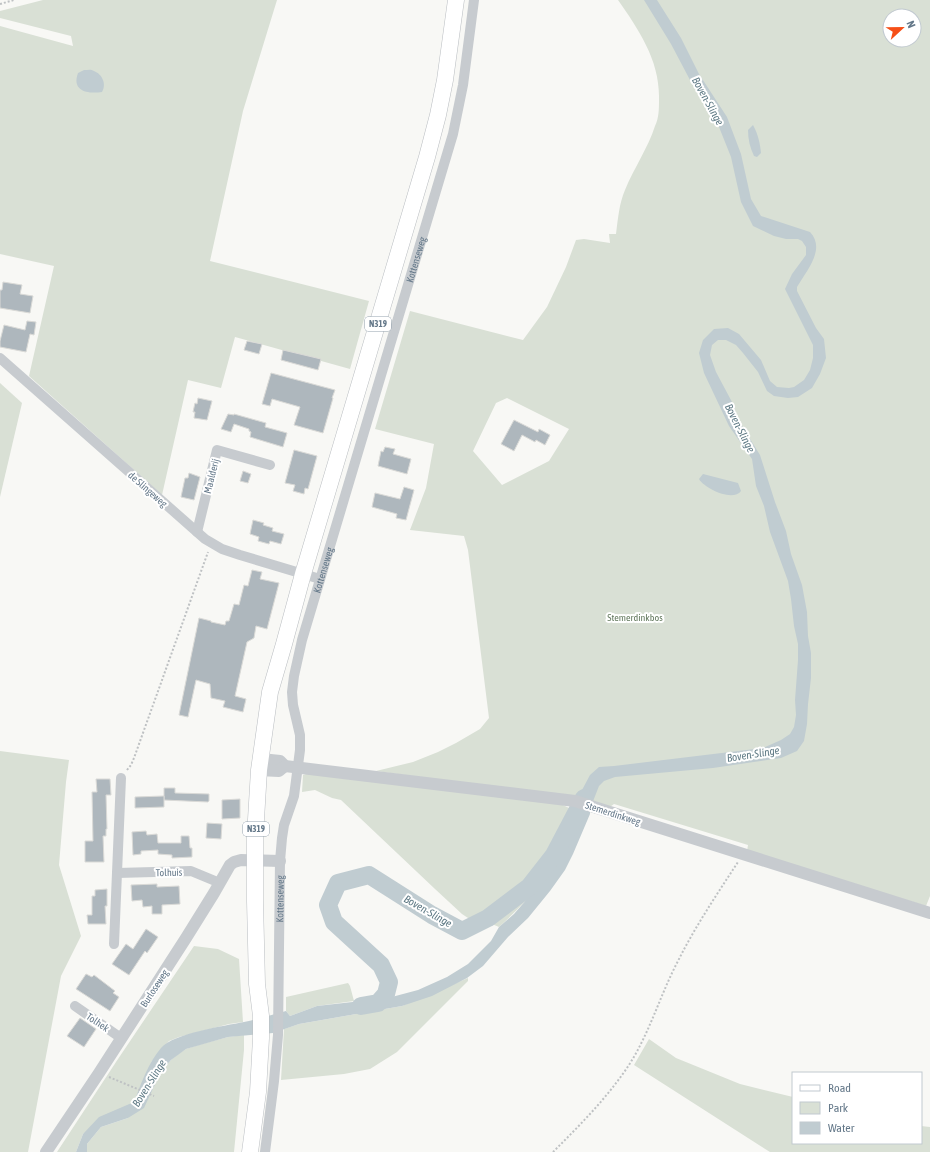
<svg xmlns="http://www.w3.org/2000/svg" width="930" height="1152" viewBox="0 0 930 1152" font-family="'Asap Condensed',sans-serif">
<rect width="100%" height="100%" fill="#f8f8f5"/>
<g fill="#d9e0d5" fill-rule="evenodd">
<polygon points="43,0 277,0 243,111 210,261 369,301 350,369 235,337 221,388 188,380 162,495 29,376 54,266 0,254 0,26 73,46 71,36 0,18 0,11"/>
<path d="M618,0h312v896l-4,10 -179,-55 1,-6 -134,-41 -7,5 -15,-6 2,-8 -14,4 -204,-28 37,-9 25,-10 18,-9 24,-14 9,-11 -21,-168 -4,-14 -54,-6 16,-42 8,-44 -59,-15 35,-118 113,29 24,-33 19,-40 10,-27 8,-1 26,4 -1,-9h7c2,-15 3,-30 9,-44 9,-22 23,-42 30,-64 4,-8 4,-17 4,-27 1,-38 -20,-69 -41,-99zM890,16h24v24h-24zM507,398l62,31 -20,32 -47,24 -29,-34 23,-48z"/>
<polygon points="0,383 22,403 0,497"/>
<polygon points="0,751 69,760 66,782 59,865 81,936 61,976 28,1152 0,1152"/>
<path d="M310,773l249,30 12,6 1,-3 5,2c-4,11 -7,23 -12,35 -14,33 -40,60 -66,84l-19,-8 -6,3 -12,-8 -27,-25 -94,-89 -9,-2 -17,-8 -13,2 1,-17z"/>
<polygon points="194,946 218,949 239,959 243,1022 229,1024 179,1037 169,1041 152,1061 134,1102 83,1134 76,1152 57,1152 116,1062"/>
<polygon points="468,978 468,981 397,1052 370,1069 344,1074 281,1080 284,1029 299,1024 402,1006"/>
<polygon points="348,983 350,986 354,1001 317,1006 290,1016 286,1011 286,997"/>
<polygon points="244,1035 244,1050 234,1152 87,1152 87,1144 101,1127 128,1118 157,1080 165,1067 171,1060 178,1054 186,1049 198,1045 228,1037"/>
<polygon points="649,1039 676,1058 740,1084 793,1097 793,1143 921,1143 921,1126 930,1127 930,1152 770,1152 634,1065"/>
</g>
<g fill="#c0ccd1">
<path d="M644,0h13l24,38 18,36 28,43 14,37 10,45 10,17 49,16c16,17 -3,38 -13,55v4l19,37 8,11 2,19 -6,16 -8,14 -14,9 -10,1 -14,-2 -7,-5 -9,-19 -15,-19 -7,-8 -10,-5h-8l-6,5 -2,10 6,17 16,30 7,19 21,34 15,47 11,29 5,23 11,31 5,27 1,24 3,17v25l-3,26 -1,20 -3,17 -7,10 -16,7 -68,10 -98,9 -11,4 -5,5 -9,23v5l-17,40 -8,16 -15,21 -22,27 -20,19 -25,29 -16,12 -35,18 -30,10 -103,18 -26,9 -45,4 -42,12 -15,11 -6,7 -8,13 -13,28 -16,10 -27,9 -14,17v8h-11l7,-18 16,-17 35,-15c7,-18 14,-39 27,-54 13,-15 63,-22 83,-26 14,-3 28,-7 42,-11l4,5 27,-10 71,-8 30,-8 29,-13 21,-13 23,-23 8,-14 15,-13 26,-30 13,-18 12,-23 17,-53 8,-15 9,-8 15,-1 149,-18 18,-8 9,-6 4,-7 2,-12 -1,-15 3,-40v-16l-4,-18 -3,-27 -3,-18 -18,-49 -6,-26 -8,-20 -4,-27 -23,-33 -25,-53 -5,-20 4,-13 11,-11 14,-1 11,6 22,26 9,21 7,6 12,1 5,-1 10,-7 6,-10 3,-12v-13l-28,-56 7,-15 14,-19v-8l-4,-6 -4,-2h-12l-12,-3 -21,-10 -12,-24 -10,-45 -14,-35 -27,-42 -19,-36z"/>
<path d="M84,70c4,0 7,-1 10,1 8,3 13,13 8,21 -13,2 -31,0 -24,-19z"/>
<path d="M753,125c5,9 7,18 8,28l-4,4 -3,-1c-4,-8 -6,-17 -6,-26z"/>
<path d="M703,474l35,9 3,8c-8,11 -36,-2 -42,-12z"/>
</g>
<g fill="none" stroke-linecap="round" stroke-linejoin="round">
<polyline stroke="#c0ccd1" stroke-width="18" points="361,1006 378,1003 386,994 389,982 381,965 334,922 328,905 338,883 369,875 432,915 462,931 488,918 529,887 554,855 584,798"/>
</g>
<g fill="#aeb7bd" stroke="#dadad7">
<polygon points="3,282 22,285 20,294 33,296 30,313 0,308 0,290 2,290"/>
<polygon points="27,321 36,322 34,335 30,334 26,352 0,347 0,341 4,325 25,330"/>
<polygon points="247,341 262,344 259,354 244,350"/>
<polygon points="283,350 321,359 318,370 281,360"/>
<polygon points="271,373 335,390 332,398 333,398 323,433 294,425 300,407 272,399 270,406 262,404"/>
<polygon points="198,398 212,401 207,420 194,418 195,412 193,412 195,403 197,404"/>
<polygon points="228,414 234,415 234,414 266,423 265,427 287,433 283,447 250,437 251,432 249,431 249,429 234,424 231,432 221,429"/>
<polygon points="514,420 538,432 539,429 550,435 545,445 536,440 535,442 522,435 514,451 501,444"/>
<polygon points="385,447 395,449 393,454 411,459 407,474 378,466 381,451 383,452"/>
<polygon points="294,450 317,456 308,489 305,488 304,494 293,491 295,485 285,483"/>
<polygon points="243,471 251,474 248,483 240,481"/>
<polygon points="189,473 200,477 194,500 181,497 185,478 188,478"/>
<polygon points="404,487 414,490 406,520 396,518 397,514 372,507 375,493 400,499"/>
<polygon points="253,520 264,523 263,525 273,528 272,531 284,534 281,544 270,541 269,544 258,541 259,537 250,534"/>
<polygon points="252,570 262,572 260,579 279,583 267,629 256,626 254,638 247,642 235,696 246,699 243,712 223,707 225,701 211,698 210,684 196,680 188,717 179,715 199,618 211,621 211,622 225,625 226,621 229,621 234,604 239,605 244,585 248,586"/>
<polygon points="96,779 110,779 111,795 106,795 107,829 106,829 106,836 103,836 104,862 85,862 85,841 93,841 92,792 97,792"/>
<polygon points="164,788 175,788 175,793 209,794 209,801 208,802 164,800"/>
<polygon points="164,796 164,807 135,808 135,797"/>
<polygon points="240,799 240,818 222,819 222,800"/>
<polygon points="207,823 222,824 221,839 206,838"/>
<polygon points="146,831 147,835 157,834 158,843 181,843 181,836 189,836 190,848 192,848 192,857 172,858 172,855 158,854 158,850 141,851 141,854 133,855 132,832"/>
<polygon points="157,884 157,887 179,886 180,904 162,905 162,914 152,914 152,906 143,907 142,900 132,901 131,885"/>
<polygon points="107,889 107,906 105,906 106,924 88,924 87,915 92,915 92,896 95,896 95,890"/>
<polygon points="146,929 158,937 147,953 145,951 129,975 112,964 126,944 133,949"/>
<polygon points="86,974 92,977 94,975 115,991 113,993 119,997 110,1011 76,989"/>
<polygon points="80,1018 96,1029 84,1047 67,1036"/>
</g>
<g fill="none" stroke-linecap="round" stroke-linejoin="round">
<defs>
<polyline id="primary" points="250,1152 258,1092 261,1038 261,1016 257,984 255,901 255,836 259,770 270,692 284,644 303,574 427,157 438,115 445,80 456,0"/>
</defs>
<use href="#primary" stroke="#babec2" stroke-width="17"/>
<g stroke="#bec1c3" stroke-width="2" stroke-dasharray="2 2" stroke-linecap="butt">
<polyline points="0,4 14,0"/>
<polyline points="127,770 131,765 134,758 208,552"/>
<polyline points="109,1077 154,1096"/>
<path d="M553,1152c24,-24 49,-49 69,-77 26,-35 36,-76 56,-114 17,-34 39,-67 60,-99"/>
</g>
<g stroke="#c7cbcf" stroke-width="10">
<polyline points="0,358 205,539 222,549 240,555 320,579"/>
<polyline points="197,532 217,450 270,465"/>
<polyline points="117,873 191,871 220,883"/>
<polyline points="114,944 121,778"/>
<polyline points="75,1006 121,1038"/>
<path id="s1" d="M265,1152l9,-71 4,-46 2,-174 2,-23 2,-13 10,-29 6,-46v-15l-7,-30 -1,-13 2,-16 8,-36 151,-506 10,-49 11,-85"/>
</g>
<g stroke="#c7cbcf" stroke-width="12">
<polyline points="261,759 280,761 285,766 575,801 930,913"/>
<polyline points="259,770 279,771 285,766"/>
<polyline points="46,1152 99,1073 186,938 214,893 230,865 234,862 241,860 280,861"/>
</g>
<use href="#primary" stroke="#fff" stroke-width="16"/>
</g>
<g text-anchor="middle" stroke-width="4" stroke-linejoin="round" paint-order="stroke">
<g fill="#fff" stroke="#92a0ac" stroke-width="1">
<rect x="365" y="317" width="26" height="14" rx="3"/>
<rect x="243" y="822" width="26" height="14" rx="3"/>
</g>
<g font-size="9" font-weight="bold" fill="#647889">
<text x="378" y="327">N319</text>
<text x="256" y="832">N319</text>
</g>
<g font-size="10" fill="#647889" stroke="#fff">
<text dy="4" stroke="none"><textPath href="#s1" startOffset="914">Kottenseweg</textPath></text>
<text transform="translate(211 476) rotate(-76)" y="4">Maalderij</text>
<text transform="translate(148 489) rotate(41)" y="4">de Slingeweg</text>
<text dy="4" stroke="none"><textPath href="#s1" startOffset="590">Kottenseweg</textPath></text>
<text transform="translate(613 813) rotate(18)" y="4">Stemerdinkweg</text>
<text transform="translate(169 872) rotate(-1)" y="4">Tolhuis</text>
<text dy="4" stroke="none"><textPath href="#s1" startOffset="254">Kottenseweg</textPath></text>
<text transform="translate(154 988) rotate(-57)" y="4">Burloseweg</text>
<text transform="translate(98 1022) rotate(34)" y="4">Tolhek</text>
</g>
<g font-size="10" fill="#647a5f" stroke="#fff">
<text x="635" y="621">Stemerdinkbos</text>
</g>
<g font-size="11" font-style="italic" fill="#5f7a85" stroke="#fff">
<text transform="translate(708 101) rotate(61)" y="4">Boven-Slinge</text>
<text transform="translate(740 428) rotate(63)" y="4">Boven-Slinge</text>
<text transform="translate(753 754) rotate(-9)" y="4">Boven-Slinge</text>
<text transform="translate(428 911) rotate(30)" y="4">Boven-Slinge</text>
<text transform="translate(149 1083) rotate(-58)" y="4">Boven-Slinge</text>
</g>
</g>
<rect x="792" y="1072" width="130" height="72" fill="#ffffff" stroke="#c1c9d0"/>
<rect x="800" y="1085" width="20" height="6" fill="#ffffff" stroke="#c1c9d0"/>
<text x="828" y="1092" font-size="12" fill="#647889">Road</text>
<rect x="800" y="1102" width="20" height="12" fill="#d9e0d5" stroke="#c1c9d0"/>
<text x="828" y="1112" font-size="12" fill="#647889">Park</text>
<rect x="800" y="1122" width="20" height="12" fill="#c0ccd1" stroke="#c1c9d0"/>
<text x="828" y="1132" font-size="12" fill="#647889">Water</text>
<g transform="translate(902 28) rotate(68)"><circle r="19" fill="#ffffff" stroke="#c1c9d0"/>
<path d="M0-3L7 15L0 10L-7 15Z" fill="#f64f17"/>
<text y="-6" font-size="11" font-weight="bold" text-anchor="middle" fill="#647889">N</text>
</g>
</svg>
